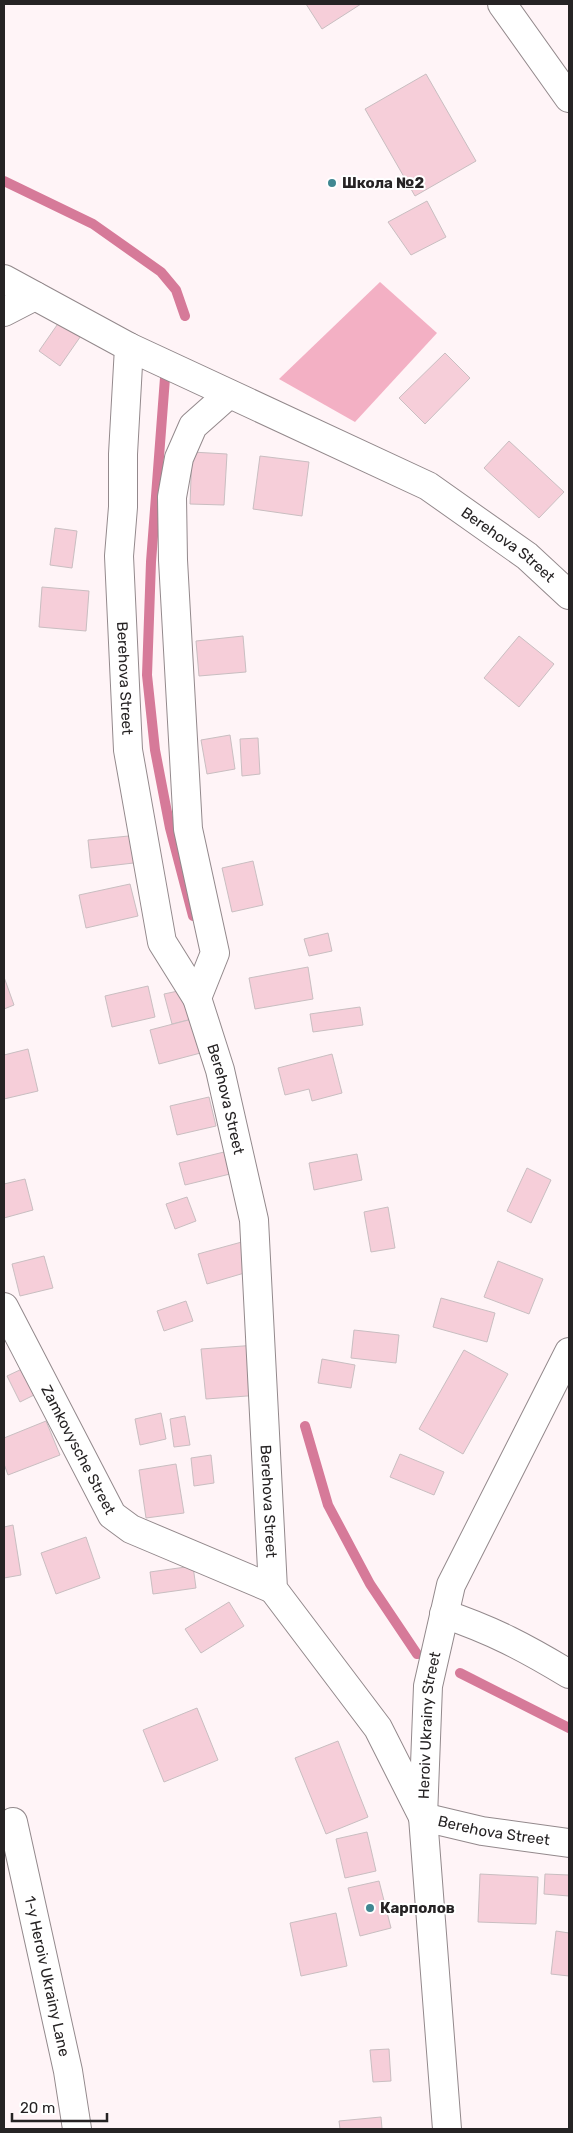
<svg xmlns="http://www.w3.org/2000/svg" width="573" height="2133" viewBox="0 0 573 2133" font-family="Rubik,sans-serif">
<rect width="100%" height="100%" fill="#fff4f7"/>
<polygon fill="#f3b0c4" points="380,282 437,333 355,422 279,379"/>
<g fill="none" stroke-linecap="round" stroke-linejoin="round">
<g stroke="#d67a99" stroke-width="10">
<polyline points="4,181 93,224 161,272 176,290 185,316"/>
<polyline points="165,378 151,562 147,675 155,750 170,828 193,916"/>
<polyline points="305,1426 328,1505 370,1584 417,1654"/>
<polyline points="460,1673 569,1728"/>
</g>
</g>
<g fill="#f6ced9" stroke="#c9bec1">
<polygon points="306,4 361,4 322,29"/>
<polygon points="426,74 476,161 415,196 365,109"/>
<polygon points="427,201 446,237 411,255 388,222"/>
<polygon points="64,315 85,330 60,366 39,351"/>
<polygon points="445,353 470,378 425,424 399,398"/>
<polygon points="509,441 564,492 539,518 484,468"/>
<polygon points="192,452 227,454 224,505 190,504"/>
<polygon points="260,456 309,462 302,516 253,509"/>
<polygon points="55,528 77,531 72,568 50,565"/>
<polygon points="42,587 89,591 86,631 39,627"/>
<polygon points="243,636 246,672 199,676 196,641"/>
<polygon points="519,636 554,664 519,707 484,678"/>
<polygon points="230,735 235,769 207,774 201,740"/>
<polygon points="258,738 260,774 242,776 240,739"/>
<polygon points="139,835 142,862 91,868 88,840"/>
<polygon points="253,861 263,905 232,912 222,868"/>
<polygon points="130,884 138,916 86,928 79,895"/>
<polygon points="328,933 332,951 309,956 304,939"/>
<polygon points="308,967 313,999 255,1009 249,978"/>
<polygon points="4,977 14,1005 4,1009"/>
<polygon points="148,986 155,1017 112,1027 105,996"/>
<polygon points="192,988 200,1017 172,1024 164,994"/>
<polygon points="360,1007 363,1025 313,1032 310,1014"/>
<polygon points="200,1017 208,1051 159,1064 150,1030"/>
<polygon points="28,1049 38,1091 4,1099 4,1055"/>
<polygon points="332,1054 342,1093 312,1101 309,1089 285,1095 278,1068"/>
<polygon points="209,1097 216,1126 177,1135 170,1106"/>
<polygon points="224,1152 230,1174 185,1185 179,1163"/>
<polygon points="357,1154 362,1180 314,1190 309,1163"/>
<polygon points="527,1168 551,1180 531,1223 507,1211"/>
<polygon points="25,1179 33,1210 4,1218 4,1184"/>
<polygon points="187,1197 196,1221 175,1229 166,1204"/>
<polygon points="388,1207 395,1248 371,1252 364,1212"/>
<polygon points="249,1240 258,1269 207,1284 198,1254"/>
<polygon points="44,1256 53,1288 20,1296 12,1264"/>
<polygon points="498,1261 543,1279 529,1314 484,1297"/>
<polygon points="441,1298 495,1313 487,1342 433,1327"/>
<polygon points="186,1301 193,1321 164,1331 157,1311"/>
<polygon points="354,1330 399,1335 396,1363 351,1358"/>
<polygon points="257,1345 261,1395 206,1399 201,1349"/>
<polygon points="464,1350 508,1374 463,1454 419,1429"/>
<polygon points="322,1359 355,1365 351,1388 318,1383"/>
<polygon points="24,1368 36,1394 20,1402 7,1376"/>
<polygon points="161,1413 166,1439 140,1445 135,1419"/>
<polygon points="185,1416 190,1445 174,1447 170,1419"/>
<polygon points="46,1421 60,1455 8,1475 4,1464 4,1438"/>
<polygon points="400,1454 444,1472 434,1495 390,1477"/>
<polygon points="211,1455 214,1483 194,1486 191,1458"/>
<polygon points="176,1464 184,1513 146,1518 139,1470"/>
<polygon points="13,1525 21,1575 4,1578 4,1527"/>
<polygon points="86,1537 100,1578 56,1594 41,1553"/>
<polygon points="193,1566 196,1588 153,1594 150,1572"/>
<polygon points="229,1602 244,1626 201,1653 185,1629"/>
<polygon points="197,1708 218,1760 164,1782 143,1730"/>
<polygon points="338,1741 368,1817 326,1834 295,1758"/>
<polygon points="367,1832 376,1871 345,1878 336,1839"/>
<polygon points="480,1874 538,1877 536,1924 478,1922"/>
<polygon points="545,1874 569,1875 569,1896 544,1894"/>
<polygon points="379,1881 391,1928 360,1936 348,1888"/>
<polygon points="336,1913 347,1966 301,1976 290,1923"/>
<polygon points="556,1931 569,1933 569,1976 551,1974"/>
<polygon points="389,2049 391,2081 373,2082 370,2050"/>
<polygon points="381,2117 382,2129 340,2129 339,2121"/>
</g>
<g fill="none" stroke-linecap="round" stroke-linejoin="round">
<defs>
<g id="minor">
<path id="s1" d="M4,279l125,68 -6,107v53l-4,49 9,194 34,192 35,56 23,72 34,150 19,369 105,139 45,89 59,14 87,12"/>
<polyline points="4,312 35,296"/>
<path id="s2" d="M129,347l299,139 99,70 42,39"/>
<polyline points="197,998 215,953 188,829 173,560 172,497 179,458 193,426 229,394"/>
<path id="s3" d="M4,1307l108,208 19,14 142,60"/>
<path d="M444,1614c48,16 82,34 125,60"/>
<path id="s4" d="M13,1822l55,249 9,58"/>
</g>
<g id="secondary">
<polyline points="502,4 569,98"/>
<path id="s5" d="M447,2129l-24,-312 5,-131 23,-101 118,-233"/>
</g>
</defs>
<use href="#minor" stroke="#93898c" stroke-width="30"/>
<use href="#secondary" stroke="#93898c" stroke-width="30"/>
<use href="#minor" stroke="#fff" stroke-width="28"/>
<use href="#secondary" stroke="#fff" stroke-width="28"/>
</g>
<g fill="#418792" stroke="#fff" stroke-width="2">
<circle cx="332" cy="183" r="5"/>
<circle cx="370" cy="1908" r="5"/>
</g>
<g text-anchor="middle" stroke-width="4" stroke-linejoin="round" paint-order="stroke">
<g font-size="15" font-weight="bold" fill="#262324" stroke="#fff" text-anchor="start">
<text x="342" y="188">Школа №2</text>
<text x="380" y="1913">Карполов</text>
</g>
<g font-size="15" fill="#262324" stroke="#fff">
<text dy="5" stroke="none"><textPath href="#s2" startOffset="429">Berehova Street</textPath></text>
<text dy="5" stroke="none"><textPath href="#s1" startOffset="474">Berehova Street</textPath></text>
<text dy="5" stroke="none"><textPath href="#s1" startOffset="912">Berehova Street</textPath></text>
<text dy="5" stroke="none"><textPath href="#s3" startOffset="161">Zamkovysche Street</textPath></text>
<text dy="5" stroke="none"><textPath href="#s1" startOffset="1318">Berehova Street</textPath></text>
<text dy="5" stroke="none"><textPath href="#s5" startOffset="405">Heroiv Ukrainy Street</textPath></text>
<text dy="5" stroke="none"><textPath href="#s1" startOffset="1752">Berehova Street</textPath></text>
<text dy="5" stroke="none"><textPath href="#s4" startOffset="158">1-y Heroiv Ukrainy Lane</textPath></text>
</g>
</g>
<rect width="573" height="2133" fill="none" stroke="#262324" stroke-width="10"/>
<path d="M12 2113v8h95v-8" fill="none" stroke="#262324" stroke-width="2.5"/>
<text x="20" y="2113" font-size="15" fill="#262324" stroke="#ffffff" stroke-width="4" paint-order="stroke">20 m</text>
</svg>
